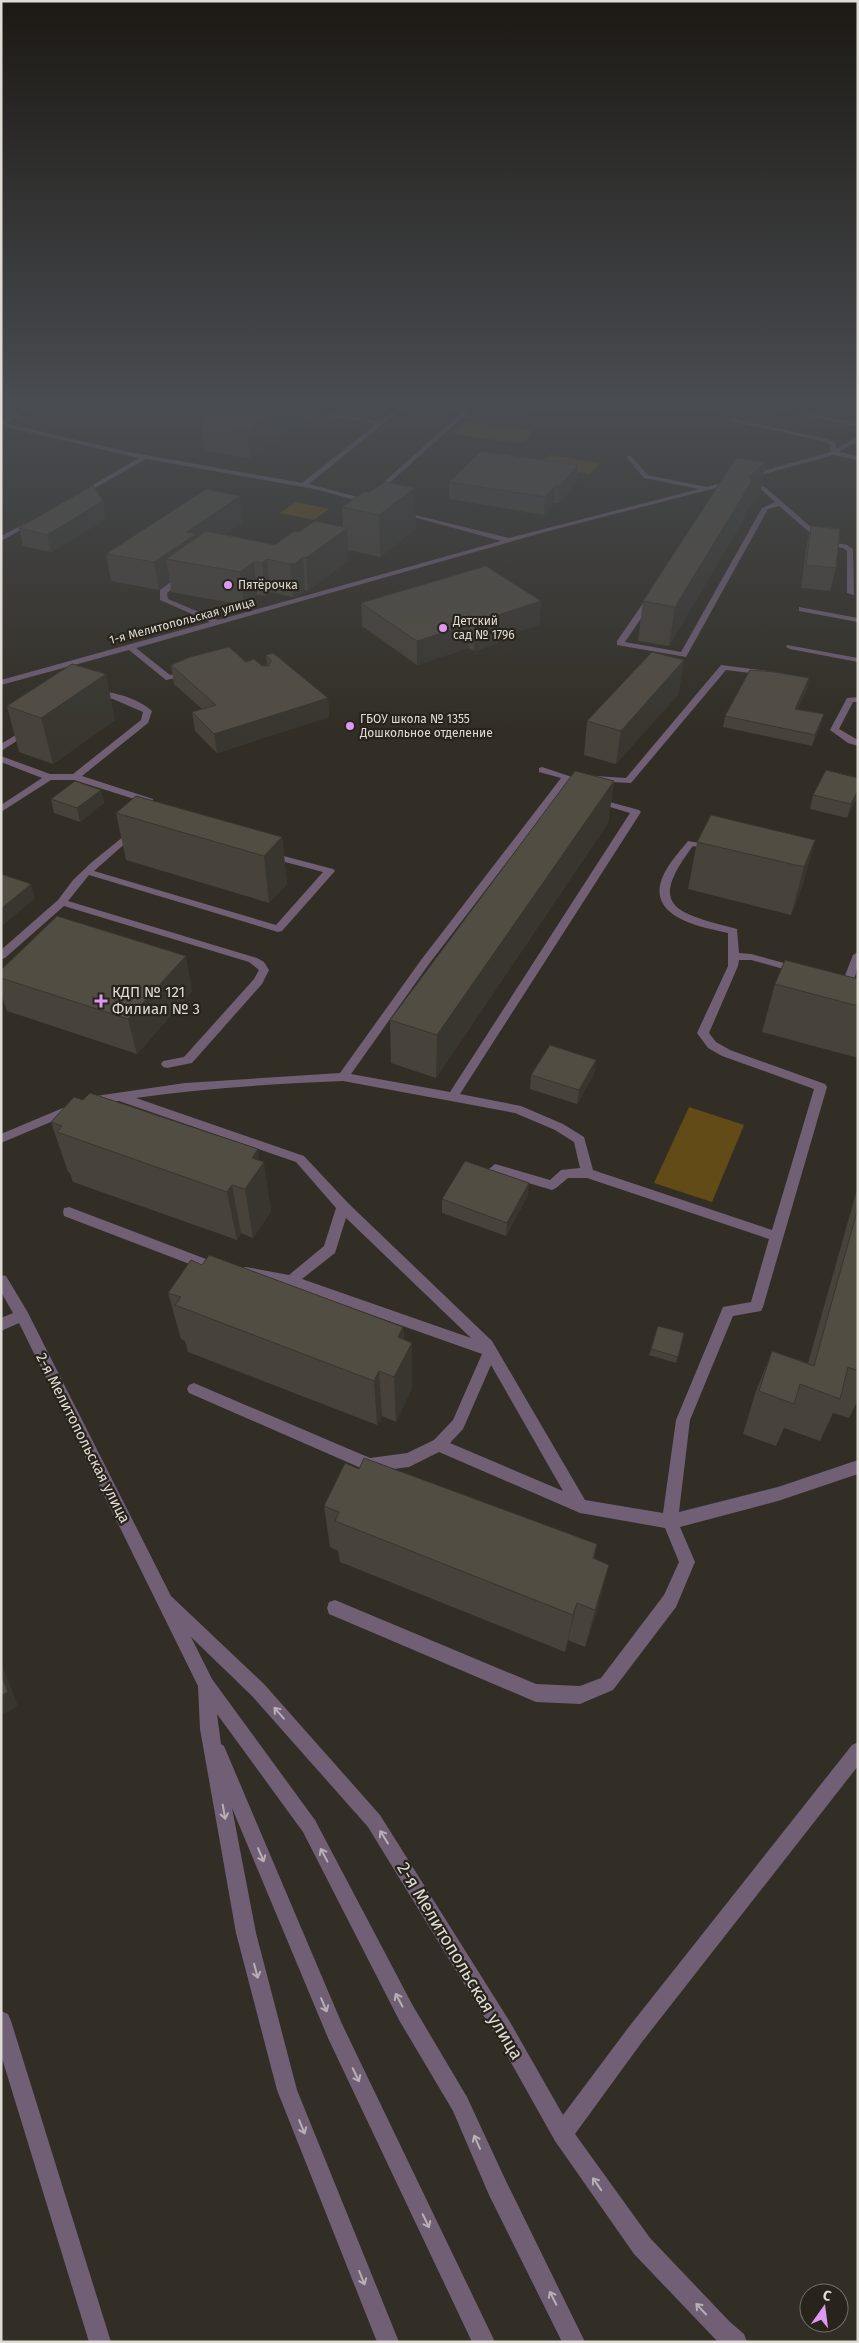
<svg xmlns="http://www.w3.org/2000/svg" width="859" height="2343" viewBox="0 0 859 2343" font-family="'Fira Sans',sans-serif">
<rect width="100%" height="100%" fill="#322e25"/>
<g fill="#624b17">
<polygon points="500,408 731,408 687,412"/>
<polygon points="466,422 529,430 532,433 526,441 515,443 454,434"/>
<polygon points="550,455 600,463 590,474 540,465"/>
<polygon points="296,502 329,509 314,520 280,513"/>
<polygon points="689,1107 744,1125 712,1202 654,1183"/>
</g>
<g fill="none" stroke-linecap="round" stroke-linejoin="round">
<g fill="#705f75" fill-rule="evenodd">
<polygon points="26,408 33,408 5,423 124,451 302,483 376,424 283,408 295,408 380,421 397,408 403,408 309,484 372,501 373,502 370,504 315,489 146,459 81,496 77,496 77,494 139,458 1,426 1,421"/>
<polygon points="447,408 458,408 470,411 378,493 374,493 374,491 462,412"/>
<polygon points="771,408 781,408 858,423 858,427"/>
<polygon points="731,418 827,439 835,443 836,449 858,436 858,441 839,452 858,456 858,460 833,455 747,479 765,487 827,541 847,545 853,549 854,595 847,593 847,551 843,548 823,544 779,506 768,509 686,657 617,645 617,641 648,596 651,596 655,598 625,642 681,652 762,508 775,502 761,489 743,481 545,532 136,648 170,675 188,671 191,671 191,675 166,680 129,650 1,685 1,680 210,622 160,600 160,590 180,575 187,577 167,593 168,599 218,620 501,541 399,513 399,511 509,538 699,489 644,478 627,458 627,456 631,456 648,475 707,487 830,452 830,445 823,441 729,421"/>
<polygon points="32,520 37,521 1,541 1,536"/>
<polygon points="799,607 858,618 858,622 799,611"/>
<polygon points="787,645 858,658 858,662 790,649 786,647"/>
<polygon points="721,665 767,671 771,673 767,675 726,670 631,783 592,781 590,779 595,776 626,778"/>
<path d="M92,692c18,-3 47,7 60,19l-4,12 -66,53 71,23v4h-6l-73,-23h-23l-50,32v-7l41,-27 -41,-16v-6l49,18h23l68,-54 2,-8 -30,-13 -21,-3z"/>
<polygon points="858,697 858,702 853,702 839,729 858,740 858,746 848,743 830,730 847,698"/>
<polygon points="27,728 34,730 1,751 1,744"/>
<path d="M542,767l30,10 -143,187 -78,110 99,18 180,-279 -40,-12 5,-3 44,12 2,2 -181,282 61,12 42,18 21,13 9,33 179,60 42,-141 -92,-33 -14,-8 -11,-15 31,-67v-33c-28,-6 -83,-16 -65,-57 6,-13 16,-24 25,-35l29,5 2,2 -5,3 -21,-5c-48,63 -15,67 44,83l2,24 12,1 51,14 1,2 -5,3 -47,-13h-12l-1,6 -29,67 7,9 14,8 95,34 2,3 -64,220 -2,4 -28,5 -43,104 -11,92 99,-25 80,-27v14l-80,27 -98,26 15,35 -19,45 -63,83 -33,14 -44,-2 -207,-88 -2,-6 2,-6 6,-2 201,84 44,2 21,-8 63,-83 15,-33 -14,-34 -85,-15 -141,-61 -30,15 -39,5 -181,-79 -2,-4 2,-4 5,-2 176,75 37,-5 27,-13 19,-20 29,-66 -192,-68 -49,-10 -2,-4 2,-4 5,-1 43,8 35,-29 12,-38 -40,-46 -177,-61 -28,4 -90,38v-9l88,-37 96,-14 155,-10 81,-113 140,-182 -22,-6v-4zM343,1081l172,32 40,17 19,12 6,26 -19,2 -11,10 -55,-16 -6,5 2,3 61,18 4,-2 12,-10h19l182,61 -18,63 -28,5 -47,113 -13,93 -78,-13 -93,-159 -144,-138 -44,-47 -168,-58c69,-10 137,-14 207,-17zM346,1218l125,120 -169,-59 33,-26zM491,1365l72,126 -113,-48 13,-14z"/>
<polygon points="134,828 137,829 137,833 94,871 276,925 323,872 266,857 266,853 272,853 333,869 335,871 282,931 278,932 89,875 68,901 257,958 264,962 269,970 262,984 192,1063 167,1068 163,1067 161,1064 163,1061 184,1057 254,979 259,970 249,962 64,906 5,958 1,959 1,950 58,900 73,880 92,862"/>
<path d="M858,952c0,13 -1,22 -7,34h-8l-1,-3 11,-28z"/>
<polygon points="69,1207 206,1259 224,1263 226,1267 224,1271 219,1272 200,1268 64,1216 63,1212 64,1208"/>
<polygon points="1,1275 6,1276 27,1311 171,1596 264,1684 380,1815 510,2022 563,2115 628,2028 852,1745 858,1742 858,1766 642,2042 575,2134 650,2238 730,2322 744,2334 747,2342 718,2342 634,2254 555,2141 496,2036 368,1827 252,1696 191,1637 212,1679 315,1820 413,2006 467,2097 505,2179 585,2342 562,2342 489,2195 453,2111 399,2020 303,1832 217,1714 221,1744 224,1746 342,2024 495,2342 472,2342 328,2038 232,1808 256,1933 297,2090 399,2342 377,2342 277,2090 236,1933 200,1729 198,1686 19,1323 1,1331 1,1318 13,1313 1,1292"/>
<polygon points="1,2011 8,2014 11,2021 111,2342 89,2342 1,2055"/>
</g>
</g>
<g fill="#47423a">
<polygon points="224,408 327,408 323,410 315,409 315,415 250,459 204,450 201,422"/>
<polygon points="766,462 759,498 746,510 745,517 669,646 638,641 643,601"/>
<polygon points="578,465 577,482 559,503 554,503 544,515 449,499 449,482"/>
<polygon points="365,491 416,529 380,557 348,550 349,560 308,591 305,590 298,596 293,597 270,592 265,596 257,595 244,605 171,592 170,582 159,590 111,581 106,554 242,522 225,534 275,545 299,532 343,527 342,507"/>
<polygon points="106,519 51,552 23,546 19,528"/>
<polygon points="811,526 836,568 830,591 801,588 806,548"/>
<polygon points="541,601 539,625 499,638 498,643 474,651 469,648 417,665 362,626 361,603"/>
<polygon points="266,655 328,698 329,717 217,753 195,731 192,712 202,709 174,684 171,665 246,662 267,666"/>
<polygon points="809,678 807,689 797,709 821,725 812,746 723,727 725,716"/>
<polygon points="679,693 616,764 584,755 587,721"/>
<polygon points="7,706 115,720 53,764 19,752"/>
<polygon points="858,778 858,795 847,818 810,809 813,795"/>
<polygon points="614,781 608,823 436,1078 391,1063 390,1020"/>
<polygon points="101,790 104,803 80,822 54,813 51,799"/>
<polygon points="116,813 282,837 287,884 269,903 126,860"/>
<polygon points="815,840 802,887 791,915 688,889 697,842"/>
<polygon points="1,970 192,991 137,1054 7,1011 1,994"/>
<polygon points="858,979 858,1058 762,1032 775,984"/>
<polygon points="596,1060 594,1074 577,1104 530,1089 531,1075"/>
<polygon points="51,1122 260,1161 271,1211 253,1238 241,1233 237,1240 73,1182 70,1173 68,1172"/>
<polygon points="529,1183 527,1197 506,1236 442,1213 442,1199"/>
<polygon points="858,1186 858,1400 849,1418 833,1413 820,1441 784,1428 776,1446 743,1434 755,1394 772,1351 808,1363"/>
<polygon points="202,1265 403,1327 404,1340 412,1388 396,1422 382,1416 377,1425 188,1352 185,1341 181,1339 168,1293"/>
<polygon points="684,1333 676,1363 649,1355 651,1349"/>
<polygon points="359,1469 597,1544 594,1559 599,1604 585,1647 568,1640 565,1652 340,1562 338,1551 330,1547 324,1506"/>
</g>
<g fill="#39362f">
<polygon points="1,408 6,408 1,411"/>
<polygon points="282,408 315,408 315,415 250,459 247,430"/>
<polygon points="766,462 759,498 746,510 745,517 669,646 675,607 749,477"/>
<polygon points="578,465 577,482 559,503 560,486"/>
<polygon points="555,486 554,503 544,515 545,497"/>
<polygon points="415,488 416,529 380,557 379,515"/>
<polygon points="240,496 242,522 199,553 166,559 170,582 159,590 154,562 187,532"/>
<polygon points="103,501 106,519 51,552 47,535"/>
<polygon points="347,528 349,560 308,591 306,558"/>
<polygon points="303,557 305,590 298,596 293,597 290,564"/>
<polygon points="267,559 270,592 265,596 262,563"/>
<polygon points="254,562 257,595 244,605 240,572"/>
<polygon points="541,601 539,625 499,638 498,643 474,651 475,627 495,616"/>
<polygon points="469,624 469,648 417,665 417,641"/>
<polygon points="684,660 679,693 616,764 621,731"/>
<polygon points="106,674 115,720 53,764 41,718"/>
<polygon points="809,678 807,689 793,719 795,709"/>
<polygon points="328,698 329,717 217,753 214,734"/>
<polygon points="824,714 821,725 812,746 815,735"/>
<polygon points="614,781 608,823 436,1078 437,1035"/>
<polygon points="101,790 104,803 80,822 77,808"/>
<polygon points="858,790 858,795 847,818 851,804"/>
<polygon points="282,837 287,884 269,903 264,856"/>
<polygon points="815,840 802,887 791,915 804,867"/>
<polygon points="31,884 35,898 1,927 1,909"/>
<polygon points="186,956 192,991 137,1054 128,1019"/>
<polygon points="596,1060 594,1074 577,1104 579,1090"/>
<polygon points="258,1149 260,1167 264,1162 271,1211 253,1238 245,1189 252,1158"/>
<polygon points="529,1183 527,1197 506,1236 507,1223"/>
<polygon points="232,1185 241,1233 237,1240 227,1192"/>
<polygon points="403,1327 404,1357 412,1343 412,1388 396,1422 394,1377 398,1337"/>
<polygon points="379,1371 382,1416 377,1425 374,1381"/>
<polygon points="609,1565 599,1604 585,1647 595,1610"/>
<polygon points="577,1603 568,1640 565,1652 573,1615"/>
<polygon points="1,1662 18,1706 1,1716"/>
</g>
<g fill="#524d43" stroke="#39362f">
<polygon points="224,408 282,408 247,430 201,422"/>
<polygon points="481,451 578,465 560,486 555,486 545,497 449,482"/>
<polygon points="736,458 766,462 749,477 752,481 675,607 643,601"/>
<polygon points="385,482 415,488 379,515 342,507 365,491 369,492"/>
<polygon points="93,485 103,501 47,535 19,528"/>
<polygon points="206,489 240,496 187,532 196,534 154,562 106,554"/>
<polygon points="315,521 347,528 306,558 303,557 296,563 290,564 267,559 262,563 254,562 240,572 166,559 206,531 275,545 294,531 299,532"/>
<polygon points="811,526 840,529 836,568 806,565"/>
<polygon points="486,566 541,601 495,616 499,619 475,627 469,624 417,641 361,603"/>
<polygon points="229,647 246,662 254,659 262,666 269,666 271,660 266,655 273,653 328,698 214,734 192,712 216,705 171,665 190,657"/>
<polygon points="652,652 684,660 621,731 587,721"/>
<polygon points="72,664 106,674 41,718 7,706"/>
<polygon points="750,670 775,672 809,678 795,709 824,714 815,735 725,716"/>
<polygon points="826,770 858,778 858,790 851,804 813,795"/>
<polygon points="575,771 614,781 437,1035 390,1020"/>
<polygon points="75,781 101,790 77,808 51,799"/>
<polygon points="136,796 282,837 264,856 116,813"/>
<polygon points="711,815 815,840 804,867 697,842"/>
<polygon points="1,874 31,884 1,909"/>
<polygon points="57,916 186,956 128,1019 1,978 1,970"/>
<polygon points="785,960 858,979 858,1006 775,984"/>
<polygon points="550,1045 596,1060 579,1090 531,1075"/>
<polygon points="90,1093 258,1149 252,1158 264,1162 245,1189 232,1185 227,1192 57,1132 62,1126 51,1122 74,1097 83,1100"/>
<polygon points="465,1161 529,1183 507,1223 442,1199"/>
<polygon points="858,1208 858,1371 848,1367 840,1399 800,1384 794,1404 759,1391 772,1351 814,1366"/>
<polygon points="209,1255 403,1327 398,1337 412,1343 394,1377 379,1371 374,1381 175,1305 181,1297 168,1293 191,1260 202,1265"/>
<polygon points="658,1326 684,1333 678,1357 651,1349"/>
<polygon points="364,1458 597,1544 593,1558 609,1565 595,1610 577,1603 573,1615 335,1521 339,1512 324,1506 345,1463 359,1469"/>
<polygon points="1,1675 8,1692 1,1696"/>
</g>
<defs><path id="oneway-shaft" d="M-6 0H5M1.5-3L5.5 0L1.5 3" fill="none" stroke-width="1.6" stroke-linecap="round" stroke-linejoin="round" transform="scale(1.25)"/></defs>
<g stroke="#b8b0b4">
<use href="#oneway-shaft" transform="translate(279 1713) rotate(-131)"/>
<use href="#oneway-shaft" transform="translate(224 1812) rotate(80)"/>
<use href="#oneway-shaft" transform="translate(384 1837) rotate(-122)"/>
<use href="#oneway-shaft" transform="translate(261 1855) rotate(67)"/>
<use href="#oneway-shaft" transform="translate(324 1855) rotate(-118)"/>
<use href="#oneway-shaft" transform="translate(256 1971) rotate(75)"/>
<use href="#oneway-shaft" transform="translate(399 2000) rotate(-118)"/>
<use href="#oneway-shaft" transform="translate(324 2005) rotate(67)"/>
<use href="#oneway-shaft" transform="translate(356 2075) rotate(64)"/>
<use href="#oneway-shaft" transform="translate(302 2127) rotate(68)"/>
<use href="#oneway-shaft" transform="translate(477 2142) rotate(-114)"/>
<use href="#oneway-shaft" transform="translate(597 2184) rotate(-125)"/>
<use href="#oneway-shaft" transform="translate(426 2221) rotate(64)"/>
<use href="#oneway-shaft" transform="translate(362 2278) rotate(68)"/>
<use href="#oneway-shaft" transform="translate(553 2298) rotate(-117)"/>
<use href="#oneway-shaft" transform="translate(701 2309) rotate(-133)"/>
</g>
<linearGradient id="sky" x2="0" y2="1"><stop stop-color="#1c1914"/><stop offset="0.55" stop-color="#494c51"/><stop offset="1" stop-color="#494c51" stop-opacity="0"/></linearGradient>
<rect width="859" height="736" fill="url(#sky)"/>
<g fill="#de98f2" stroke="#28241b" stroke-width="2">
<circle cx="228" cy="585" r="5"/>
<circle cx="443" cy="628" r="5"/>
<circle cx="350" cy="726" r="5"/>
<path d="M98.5 993.5h5v5h5v5h-5v5h-5v-5h-5v-5h5z"/>
</g>
<g text-anchor="middle" stroke-width="4.5" stroke-linejoin="round" paint-order="stroke">
<g font-size="12" fill="#dfdcd6" stroke="#28241b" text-anchor="start">
<text x="238" y="589">Пятёрочка</text>
<text x="453" y="625">Детский<tspan x="453" dy="14">сад № 1796</tspan></text>
<text x="360" y="723">ГБОУ школа № 1355<tspan x="360" dy="14">Дошкольное отделение</tspan></text>
</g>
<g font-size="12" fill="#dfdcd6" stroke="#28241b">
<text transform="translate(182 621) rotate(-15)" y="4">1-я Мелитопольская улица</text>
</g>
<g font-size="15" fill="#dfdcd6" stroke="#28241b" text-anchor="start">
<text x="112" y="997">КДП № 121<tspan x="112" dy="17">Филиал № 3</tspan></text>
</g>
<g font-size="15" fill="#dfdcd6" stroke="#28241b">
<text transform="translate(83 1438) rotate(63)" y="5">2-я Мелитопольская улица</text>
</g>
<g font-size="18" fill="#dfdcd6" stroke="#28241b">
<text transform="translate(460 1961) rotate(59)" y="6">2-я Мелитопольская улица</text>
</g>
</g>
<rect width="859" height="2343" fill="none" stroke="#dfdcd6" stroke-width="5"/>
<g transform="translate(824 2308) rotate(14)"><circle r="24" fill="#28241b" stroke="#716e66"/>
<path d="M0-4L9 19L0 12L-9 19Z" fill="#de98f2"/>
<text y="-8" font-size="14" font-weight="bold" text-anchor="middle" fill="#dfdcd6">С</text>
</g>
</svg>
